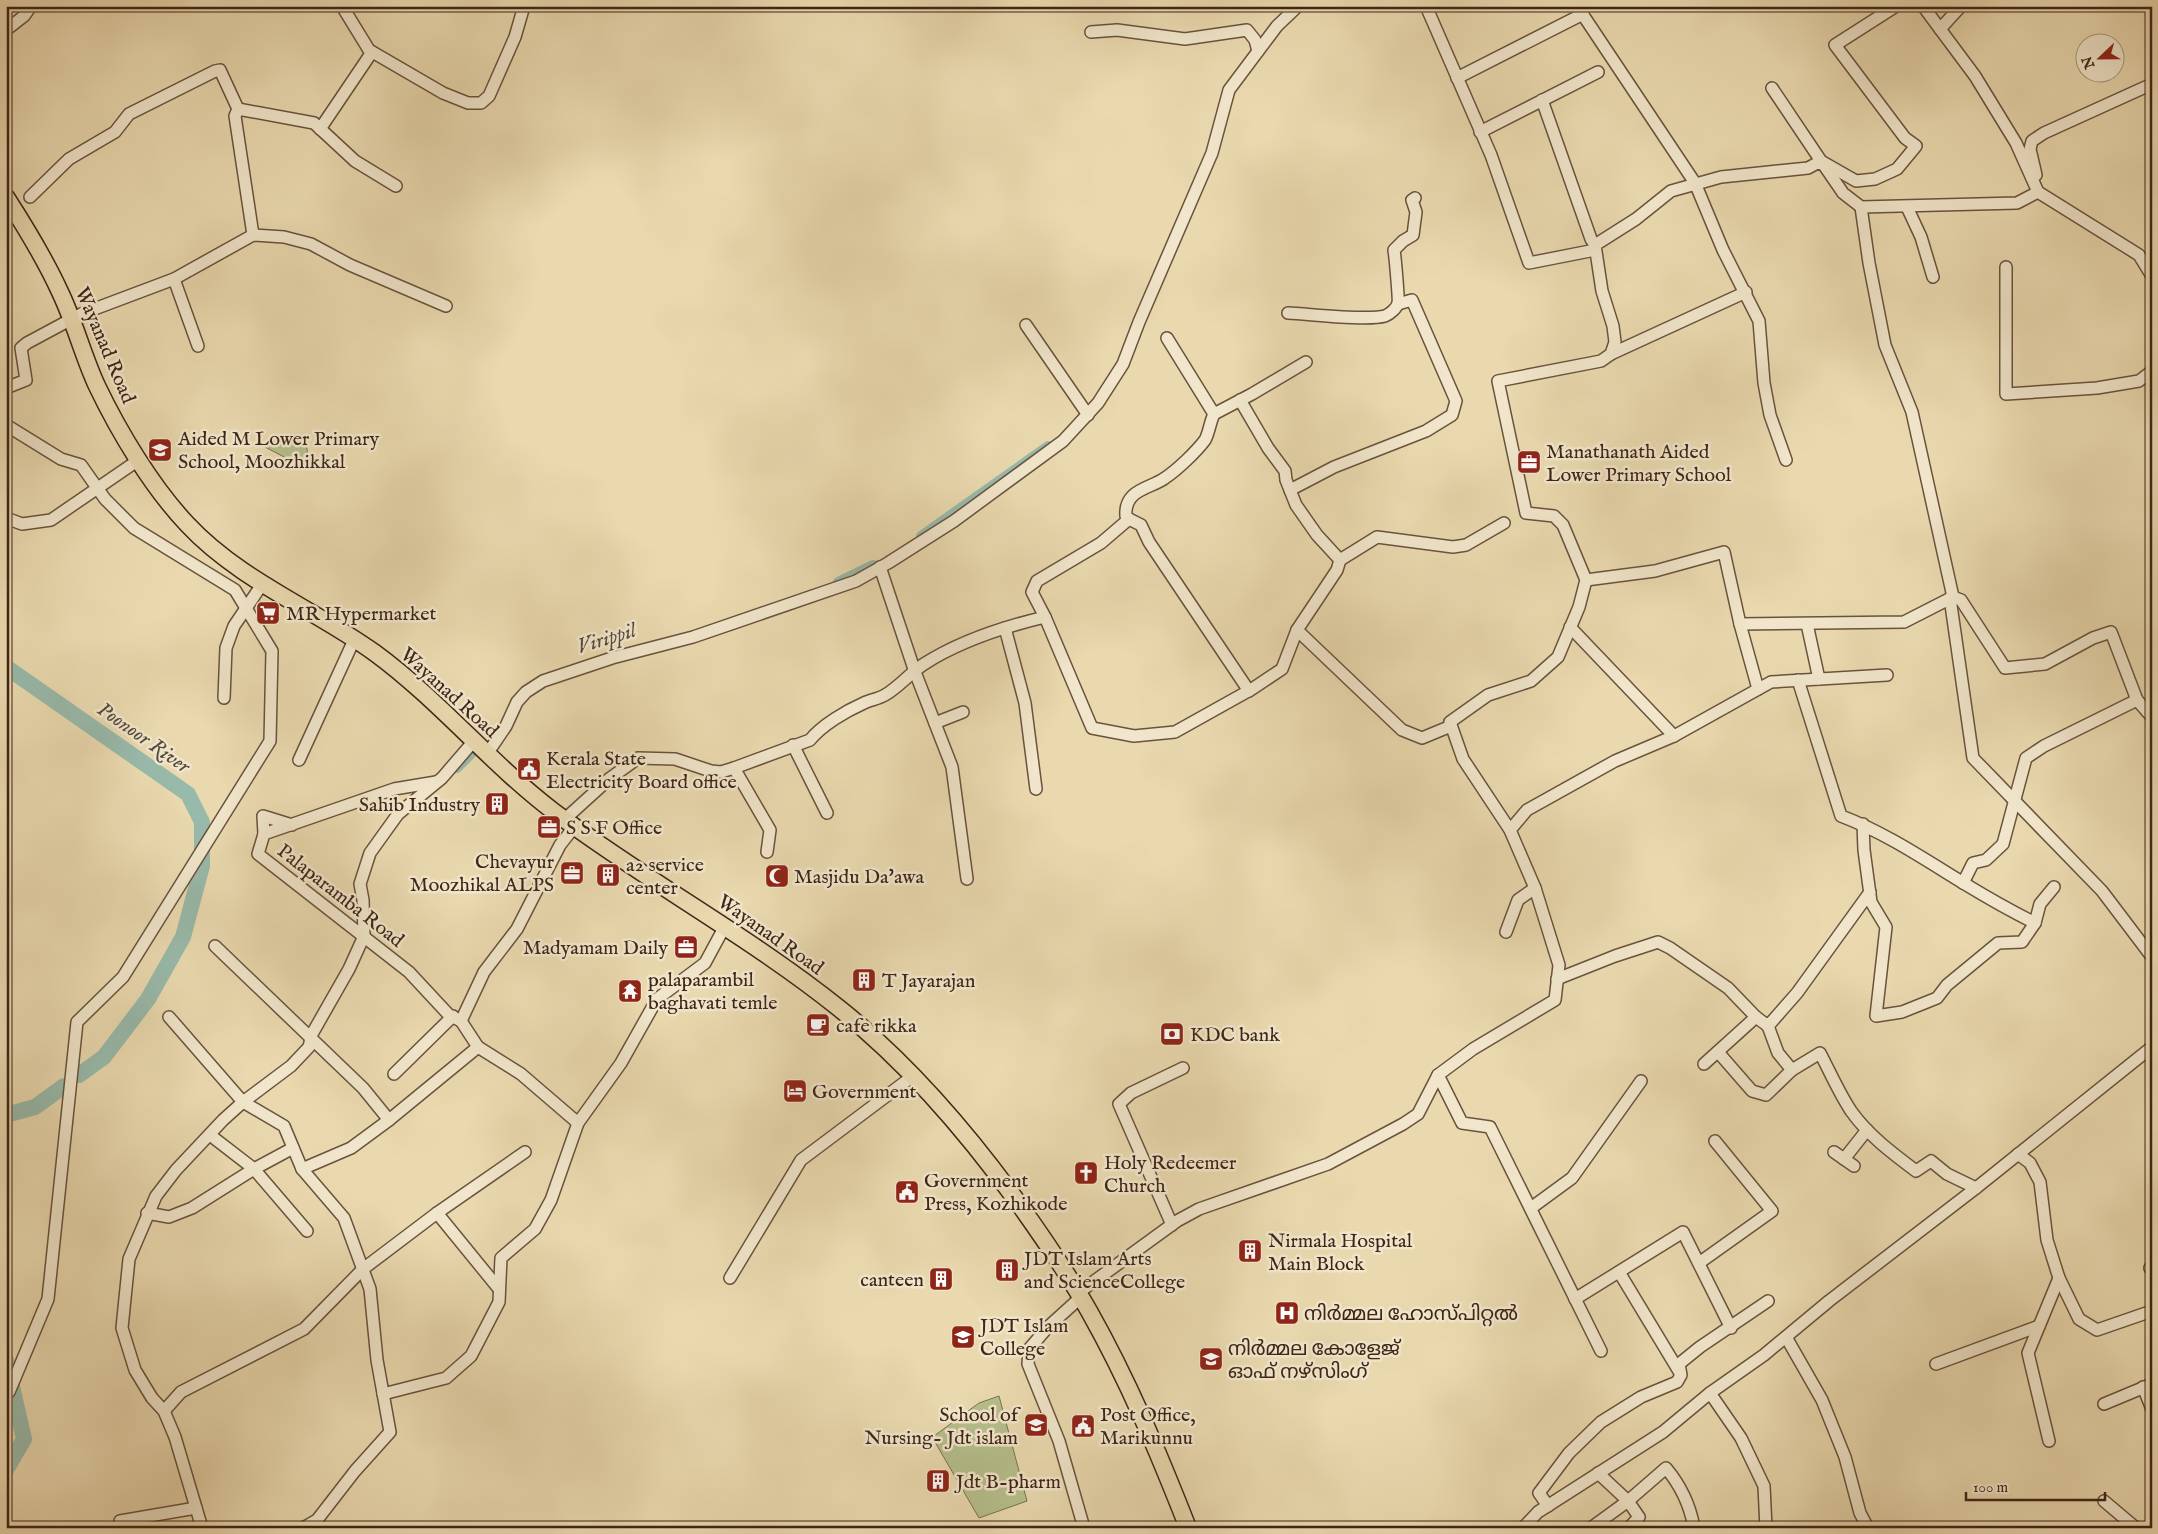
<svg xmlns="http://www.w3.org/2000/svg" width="2158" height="1534" viewBox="0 0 2158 1534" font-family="'IM FELL English','Noto Sans Malayalam',serif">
<rect width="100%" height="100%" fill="#ead9af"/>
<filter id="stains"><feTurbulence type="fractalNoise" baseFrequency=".004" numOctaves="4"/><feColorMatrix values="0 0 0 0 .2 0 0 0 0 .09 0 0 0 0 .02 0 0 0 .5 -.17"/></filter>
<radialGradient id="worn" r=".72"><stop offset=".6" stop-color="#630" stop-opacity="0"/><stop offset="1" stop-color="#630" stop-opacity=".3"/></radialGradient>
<g fill="#b5bf8c" stroke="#7a7252">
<path d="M295,435c12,6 13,12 12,25l-19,-1 -23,-12 4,-5z"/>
<polygon points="999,1396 1027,1501 979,1518 935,1442 934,1436 979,1403"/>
</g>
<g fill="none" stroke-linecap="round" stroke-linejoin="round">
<g stroke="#98baab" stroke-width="10">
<polyline points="921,536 1048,446"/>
<polyline points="838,582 873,565"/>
<polyline points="457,768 471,754"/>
</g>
<g stroke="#98baab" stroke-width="16">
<polyline points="6,667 188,794 202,822 202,866 183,937 148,999 104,1057 79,1075"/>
<polyline points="6,1115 35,1107 64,1086"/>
<polyline points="6,1360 24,1439 6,1470"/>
</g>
<defs>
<g id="minor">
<polyline points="342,6 369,50 443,93 468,103 481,103 489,96 515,37 524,6"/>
<polyline points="1426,6 1491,155 1529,263 1595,250"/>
<polyline points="1577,6 1695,183 1723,250 1759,321 1764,383 1770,415 1786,460"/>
<polyline points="1923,6 1940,29 1961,6"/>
<polyline points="1940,29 1975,76 2016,143 2038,192 2139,255 2152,276"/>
<polyline points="6,30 24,16 31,6"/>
<polyline points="1091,32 1117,30 1185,39 1247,30 1255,40 1258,51"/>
<polyline points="1457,78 1583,14"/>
<polyline points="1772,88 1821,161 1856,181 1875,179 1897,169 1916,146 1905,138 1835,45 1896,6"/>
<polyline points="1542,100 1591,239 1595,245"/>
<polyline points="320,129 372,52"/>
<polyline points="1480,132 1598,72"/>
<polyline points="2036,175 2030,149 2032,141 2044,133 2152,84"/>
<polyline points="30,197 69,159 115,132 129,114 215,71 220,70 238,109"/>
<polyline points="1861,207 1869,263 1885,345 1912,412 1953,597"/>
<polyline points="1907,207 1921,237 1933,277"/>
<polyline points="253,235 235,116 238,109 314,123 355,161 396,186"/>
<polyline points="2006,267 2006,394 2097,388 2139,381 2152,371"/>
<polyline points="174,279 198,346"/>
<path d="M1288,313c22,1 79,8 97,3 5,-2 12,-8 13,-13 1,-4 -3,-47 -4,-53l9,-9 10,-6 3,-23 -4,-12 3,-2"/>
<polyline points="1026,325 1088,415"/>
<polyline points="1167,338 1214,414"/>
<polyline points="1611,354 1746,292"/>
<polyline points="6,388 26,380 21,348 27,343 81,314 174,279 253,235 284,237 311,244 350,265 446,306"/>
<polyline points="1240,400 1268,448 1285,471 1286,480 1296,505 1317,535 1340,560"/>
<polyline points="6,425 61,459 81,465 105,499 134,528 235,590 272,651 270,741 123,977 77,1022 48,1299 9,1392"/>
<polyline points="1290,490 1334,467 1426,431 1452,415 1456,401 1412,300 1398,304"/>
<polyline points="6,518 22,524 51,520 140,459"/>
<path d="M1129,519l-3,-3c-2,-27 24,-27 39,-38 12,-8 31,-26 40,-38 4,-7 5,-18 9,-26l38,-20 54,-32"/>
<polyline points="880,567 915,672 952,767 967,879"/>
<polyline points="1586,580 1655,571 1724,552 1740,624 1904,622 1953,597 1961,600 2005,668 2045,664 2093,638 2111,632 2137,700 2044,746 2026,758 2003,844 1986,860 1973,863 1963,883"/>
<polyline points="1950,598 1973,758 2102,891 2152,957"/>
<polyline points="1045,617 1092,728 1134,736 1175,732 1252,689 1282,669 1297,630 1337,570 1340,560 1377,537 1453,547 1466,545 1504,523"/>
<polyline points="1740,624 1758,689"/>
<polyline points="1807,624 1819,679"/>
<polyline points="1570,627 1674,736"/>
<polyline points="1005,628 1025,703 1036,789"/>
<polyline points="1297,630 1402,730 1422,738 1451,726"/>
<path d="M1798,680l43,136c45,17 83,43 124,68 23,14 46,27 70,39"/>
<polyline points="224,698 226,648 234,626 263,583"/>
<polyline points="2137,700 2152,717"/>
<polyline points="935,723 963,712"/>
<polyline points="793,745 827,813"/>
<polyline points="487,754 506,726 517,702 526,692 543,681 612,658 693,637 856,581 888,563 954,521 1063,441 1098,403 1123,364 1139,322 1212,153 1229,90 1277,26 1298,6"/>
<polyline points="299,760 354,640"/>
<polyline points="734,768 770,830 767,852"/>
<polyline points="436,782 394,789 264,834 258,854 409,972 449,1015 461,1021"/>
<path d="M565,819l44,-40 29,-21 37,1 36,12 10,1 13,-4 76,-28c12,-15 36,-29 54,-37 6,-3 14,-4 21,-8 14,-8 25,-22 39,-31 36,-23 79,-37 121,-47l-13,-25 5,-11 64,-38 28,-24 12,6 8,17 100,149"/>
<polyline points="1863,824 1864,850 1871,902 1886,927 1876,1016 1902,1012 1937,998 1947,985 1998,943 2022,942 2035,923 2040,904 2054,887"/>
<polyline points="1510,830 1527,810 1615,761 1674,736 1771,682 1887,675"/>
<polyline points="264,834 263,816 292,825"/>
<polyline points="1506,932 1518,900 1535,888"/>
<polyline points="215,946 363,1088 389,1120"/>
<polyline points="1557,979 1615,956 1658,942 1670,948 1728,988 1756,1017 1768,1026 1797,993 1870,892"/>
<polyline points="169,1017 243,1102 284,1126 302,1169 344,1218 370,1289 377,1360 390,1432 355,1471 317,1520 303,1528"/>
<polyline points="461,1021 484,972 517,929 560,845 575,826"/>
<polyline points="461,1021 478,1047 521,1074 578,1123"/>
<polyline points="1768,1026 1778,1053 1792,1070"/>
<path d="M1718,1052l34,39 14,4 26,-25 28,-17c10,19 19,40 31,58 17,24 41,42 65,60l15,-10 16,13 29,14"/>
<polyline points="1704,1064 1756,1017"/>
<polyline points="394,1074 453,1016"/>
<polyline points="1438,1075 1462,1123 1490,1127 1601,1351"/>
<polyline points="210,1135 254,1169 307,1231"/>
<polyline points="1834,1152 1854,1166"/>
<polyline points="2018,1154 2030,1163 2040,1182 2047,1240 2059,1278 2079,1319 2097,1330 2152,1311"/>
<polyline points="1844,1159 1867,1130"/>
<polyline points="302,1169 351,1148 389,1120 478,1047"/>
<polyline points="1531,1208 1572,1178 1641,1081"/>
<polyline points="147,1213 169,1217 192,1208 254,1169 293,1148"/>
<polyline points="437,1213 499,1289"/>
<polyline points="1172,1225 1119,1104 1131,1093 1183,1068"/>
<polyline points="1699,1263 1772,1211 1715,1141"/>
<polyline points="2150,1268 2152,1269"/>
<polyline points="1619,1272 1680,1373"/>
<polyline points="730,1278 801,1160 913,1076"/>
<polyline points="1078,1293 1177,1221 1199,1209 1328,1164 1403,1124 1418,1114 1438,1075 1473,1049 1555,1000 1559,965 1535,888 1510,830 1463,759 1450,722 1488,695 1531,681 1558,657 1579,607 1586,580 1563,525 1554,516 1526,513 1498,381 1601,361 1611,354 1615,342 1613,326 1602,291 1595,245 1636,219 1671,191 1721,177 1808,168 1821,161 1843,193 1861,207 2017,203 2038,192"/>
<polyline points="1081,1297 1048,1327 1029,1349 1028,1364 1059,1441 1084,1528"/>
<polyline points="1575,1299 1683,1232 1731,1328"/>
<polyline points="1786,1337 1822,1400 1845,1457 1860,1513 1868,1528"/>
<polyline points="1936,1364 2039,1326"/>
<polyline points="2143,1387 2152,1409"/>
<polyline points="1710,1393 1741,1438 1764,1486 1766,1528"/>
<polyline points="383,1394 446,1378 471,1356 499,1302 501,1258 535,1229 551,1200 578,1123 621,1063 657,999 705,963 725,926"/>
<polyline points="2104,1404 2152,1384"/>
<polyline points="164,1411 181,1392 304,1329 363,1269 437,1213 525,1152"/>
<polyline points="2049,1441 2028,1353 2059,1278"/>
<polyline points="1598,1473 1628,1501 1639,1517 1629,1528"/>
<polyline points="2104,1501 2136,1528"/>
<polyline points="1548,1506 1539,1493 1569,1453 1601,1422 1641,1397 1677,1382 1681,1375 1679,1364 1700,1347 1768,1301"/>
<polyline points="120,1521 196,1508"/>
<polyline points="202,1528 175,1437 164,1411 152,1398 135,1370 122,1328 129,1259 156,1196 176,1170 223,1120 243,1102 291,1066 309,1047 312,1034 349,969 364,936 363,900 360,884 370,853 398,814 442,778 473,742"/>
<polyline points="1523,1528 1538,1512 1663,1432 1710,1393 1764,1355 1829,1301 1976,1188 2152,1047"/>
<path d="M1591,1528l37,-27 38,-33c15,18 24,36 28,60"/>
</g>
<path id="highway" d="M6,197c20,31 39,62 54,95 15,31 23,64 37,94 22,46 55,101 90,138 52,56 127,85 188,129 64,47 115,110 178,158 93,70 196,125 287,198 70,56 127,123 179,195 25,35 49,70 70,107 39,69 70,143 99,217"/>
</defs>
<use href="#minor" stroke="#69523e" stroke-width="14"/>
<use href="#highway" stroke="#3e2518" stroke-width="19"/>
<use href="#minor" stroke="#f1e6cb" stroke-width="11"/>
<use href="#highway" stroke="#ead9af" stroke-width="16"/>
</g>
<defs>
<symbol id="school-square" viewBox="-11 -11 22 22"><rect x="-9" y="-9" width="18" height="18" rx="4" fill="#8f2418" stroke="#f1e6cb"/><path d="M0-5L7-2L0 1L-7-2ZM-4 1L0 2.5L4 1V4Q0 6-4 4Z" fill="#fff"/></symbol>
<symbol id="office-square" viewBox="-11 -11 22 22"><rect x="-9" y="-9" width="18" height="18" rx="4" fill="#8f2418" stroke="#f1e6cb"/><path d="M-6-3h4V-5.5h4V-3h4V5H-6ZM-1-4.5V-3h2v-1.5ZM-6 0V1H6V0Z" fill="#fff"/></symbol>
<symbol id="supermarket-square" viewBox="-11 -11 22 22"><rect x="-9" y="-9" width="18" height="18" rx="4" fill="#8f2418" stroke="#f1e6cb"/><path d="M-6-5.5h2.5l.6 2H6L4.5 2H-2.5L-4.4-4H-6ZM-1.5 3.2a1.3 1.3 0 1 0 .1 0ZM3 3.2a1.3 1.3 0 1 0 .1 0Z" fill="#fff"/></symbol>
<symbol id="civic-square" viewBox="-11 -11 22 22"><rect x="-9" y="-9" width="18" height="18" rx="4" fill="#8f2418" stroke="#f1e6cb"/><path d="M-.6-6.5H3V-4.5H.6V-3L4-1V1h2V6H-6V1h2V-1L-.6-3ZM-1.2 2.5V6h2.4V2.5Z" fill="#fff"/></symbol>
<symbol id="building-square" viewBox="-11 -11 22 22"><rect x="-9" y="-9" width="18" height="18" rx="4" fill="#8f2418" stroke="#f1e6cb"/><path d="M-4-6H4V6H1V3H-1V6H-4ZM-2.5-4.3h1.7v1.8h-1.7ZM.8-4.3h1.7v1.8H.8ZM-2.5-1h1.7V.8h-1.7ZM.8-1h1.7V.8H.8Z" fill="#fff"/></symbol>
<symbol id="mosque-square" viewBox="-11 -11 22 22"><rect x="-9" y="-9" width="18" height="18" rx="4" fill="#8f2418" stroke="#f1e6cb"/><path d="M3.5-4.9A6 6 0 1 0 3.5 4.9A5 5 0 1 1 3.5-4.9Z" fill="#fff"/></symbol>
<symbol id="temple-square" viewBox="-11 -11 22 22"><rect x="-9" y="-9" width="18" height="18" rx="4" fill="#8f2418" stroke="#f1e6cb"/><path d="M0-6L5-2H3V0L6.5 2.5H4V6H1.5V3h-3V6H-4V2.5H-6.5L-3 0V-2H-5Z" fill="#fff"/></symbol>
<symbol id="cafe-square" viewBox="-11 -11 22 22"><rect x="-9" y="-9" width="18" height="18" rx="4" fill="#8f2418" stroke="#f1e6cb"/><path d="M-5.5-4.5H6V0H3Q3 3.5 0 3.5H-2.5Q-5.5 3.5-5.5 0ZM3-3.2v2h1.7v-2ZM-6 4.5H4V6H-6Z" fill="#fff"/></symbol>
<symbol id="bank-square" viewBox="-11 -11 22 22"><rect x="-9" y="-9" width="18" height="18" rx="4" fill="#8f2418" stroke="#f1e6cb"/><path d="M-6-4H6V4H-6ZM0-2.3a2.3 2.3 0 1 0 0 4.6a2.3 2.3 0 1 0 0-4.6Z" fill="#fff"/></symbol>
<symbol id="hotel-square" viewBox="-11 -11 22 22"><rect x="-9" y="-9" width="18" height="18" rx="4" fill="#8f2418" stroke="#f1e6cb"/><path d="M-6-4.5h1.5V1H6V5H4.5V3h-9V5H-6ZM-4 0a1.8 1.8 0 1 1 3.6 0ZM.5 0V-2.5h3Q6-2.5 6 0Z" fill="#fff"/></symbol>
<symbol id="church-square" viewBox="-11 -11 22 22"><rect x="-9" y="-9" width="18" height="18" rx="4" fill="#8f2418" stroke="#f1e6cb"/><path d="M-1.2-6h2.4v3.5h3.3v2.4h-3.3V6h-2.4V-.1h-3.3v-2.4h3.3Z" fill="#fff"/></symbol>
<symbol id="hospital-square" viewBox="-11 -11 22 22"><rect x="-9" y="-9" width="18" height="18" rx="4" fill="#8f2418" stroke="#f1e6cb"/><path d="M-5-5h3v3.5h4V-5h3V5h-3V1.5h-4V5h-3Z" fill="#fff"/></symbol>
<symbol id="university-square" viewBox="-11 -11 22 22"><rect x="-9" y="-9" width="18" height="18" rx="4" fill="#8f2418" stroke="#f1e6cb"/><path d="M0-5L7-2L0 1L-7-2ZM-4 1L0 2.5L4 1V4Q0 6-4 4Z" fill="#fff"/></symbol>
</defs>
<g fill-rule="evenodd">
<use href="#school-square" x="146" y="436" width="28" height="28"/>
<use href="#office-square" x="1515" y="448" width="28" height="28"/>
<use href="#supermarket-square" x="254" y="599" width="28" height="28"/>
<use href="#civic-square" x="515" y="755" width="28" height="28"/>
<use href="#building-square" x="483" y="790" width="28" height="28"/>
<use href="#office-square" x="535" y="813" width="28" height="28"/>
<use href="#office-square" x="558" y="859" width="28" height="28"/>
<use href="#building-square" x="594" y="861" width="28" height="28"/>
<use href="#mosque-square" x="763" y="862" width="28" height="28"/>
<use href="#office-square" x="672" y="933" width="28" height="28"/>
<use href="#building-square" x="850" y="966" width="28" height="28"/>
<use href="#temple-square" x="616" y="977" width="28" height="28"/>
<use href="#cafe-square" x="804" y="1011" width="28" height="28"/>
<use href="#bank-square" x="1158" y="1020" width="28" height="28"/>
<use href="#hotel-square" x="781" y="1077" width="28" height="28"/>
<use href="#church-square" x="1072" y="1159" width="28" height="28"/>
<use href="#civic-square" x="893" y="1178" width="28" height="28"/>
<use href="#building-square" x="1236" y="1237" width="28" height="28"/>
<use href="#building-square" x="993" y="1256" width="28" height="28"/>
<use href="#building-square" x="927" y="1265" width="28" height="28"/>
<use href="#hospital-square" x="1273" y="1299" width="28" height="28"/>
<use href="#university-square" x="949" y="1323" width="28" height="28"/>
<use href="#university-square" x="1197" y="1345" width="28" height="28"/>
<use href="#school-square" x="1022" y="1411" width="28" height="28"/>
<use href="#civic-square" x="1069" y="1412" width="28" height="28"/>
<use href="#building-square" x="924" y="1467" width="28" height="28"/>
</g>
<g text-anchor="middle" stroke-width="5" stroke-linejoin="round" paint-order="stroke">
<g font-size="20" fill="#3e2518" stroke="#f1e6cb">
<text transform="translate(106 345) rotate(67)" y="7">Wayanad Road</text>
<text transform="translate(450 692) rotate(42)" y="7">Wayanad Road</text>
<text transform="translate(341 895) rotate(38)" y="7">Palaparamba Road</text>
<text transform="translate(771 934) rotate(35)" y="7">Wayanad Road</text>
</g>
<g font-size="20" fill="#3e2518" stroke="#f1e6cb" text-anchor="start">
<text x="178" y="445">Aided M Lower Primary<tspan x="178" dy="23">School, Moozhikkal</tspan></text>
<text x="1546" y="458">Manathanath Aided<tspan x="1546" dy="23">Lower Primary School</tspan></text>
<text x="286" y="620">MR Hypermarket</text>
<text x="546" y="765">Kerala State<tspan x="546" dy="23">Electricity Board office</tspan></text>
<text x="480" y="811" text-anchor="end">Sahib Industry</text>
<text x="566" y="834">S S F Office</text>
<text x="554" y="868" text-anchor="end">Chevayur<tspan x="554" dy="23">Moozhikal ALPS</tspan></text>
<text x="626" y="871">a2 service<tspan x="626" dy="23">center</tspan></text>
<text x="794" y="883">Masjidu Da'awa</text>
<text x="668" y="954" text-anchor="end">Madyamam Daily</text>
<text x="648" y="986">palaparambil<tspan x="648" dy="23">baghavati temle</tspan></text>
<text x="882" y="987">T Jayarajan</text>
<text x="836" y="1032">cafe rikka</text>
<text x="1190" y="1041">KDC bank</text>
<text x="812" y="1098">Government</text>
<text x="1104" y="1169">Holy Redeemer<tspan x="1104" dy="23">Church</tspan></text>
<text x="924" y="1187">Government<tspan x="924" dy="23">Press, Kozhikode</tspan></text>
<text x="1268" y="1247">Nirmala Hospital<tspan x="1268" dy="23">Main Block</tspan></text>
<text x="1024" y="1265">JDT Islam Arts<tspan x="1024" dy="23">and ScienceCollege</tspan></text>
<text x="924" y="1286" text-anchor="end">canteen</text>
<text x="1304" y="1320">നിർമ്മല ഹോസ്പിറ്റൽ</text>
<text x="980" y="1332">JDT Islam<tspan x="980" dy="23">College</tspan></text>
<text x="1228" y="1355">നിർമ്മല കോളേജ്<tspan x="1228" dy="23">ഓഫ് നഴ്സിംഗ്</tspan></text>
<text x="1018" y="1421" text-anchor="end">School of<tspan x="1018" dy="23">Nursing- Jdt islam</tspan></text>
<text x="1100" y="1421">Post Office,<tspan x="1100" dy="23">Marikunnu</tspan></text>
<text x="956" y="1488">Jdt B-pharm</text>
</g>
<g font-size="21" font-style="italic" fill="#544a3d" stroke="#f1e6cb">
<text transform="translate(606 638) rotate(-17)" y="7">Virippil</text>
<text transform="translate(144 737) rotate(35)" y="7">Poonoor River</text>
</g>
</g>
<rect width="2158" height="1534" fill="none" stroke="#ead9af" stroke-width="25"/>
<rect x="8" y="8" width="2143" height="1519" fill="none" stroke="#3e2518" stroke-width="2.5"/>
<rect x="12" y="12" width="2133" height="1509" fill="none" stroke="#3e2518"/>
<g transform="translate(2100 58) rotate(248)"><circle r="24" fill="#f1e6cb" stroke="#a99983"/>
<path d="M0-4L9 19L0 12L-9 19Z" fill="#8f2418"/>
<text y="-8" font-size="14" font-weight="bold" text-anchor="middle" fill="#3e2518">N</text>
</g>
<path d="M1966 1492v8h139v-8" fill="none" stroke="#3e2518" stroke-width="2.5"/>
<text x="1973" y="1492" font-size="15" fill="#3e2518" stroke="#f1e6cb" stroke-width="4" paint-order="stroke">100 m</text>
<rect width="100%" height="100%" filter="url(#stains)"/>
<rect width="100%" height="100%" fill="url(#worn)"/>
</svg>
